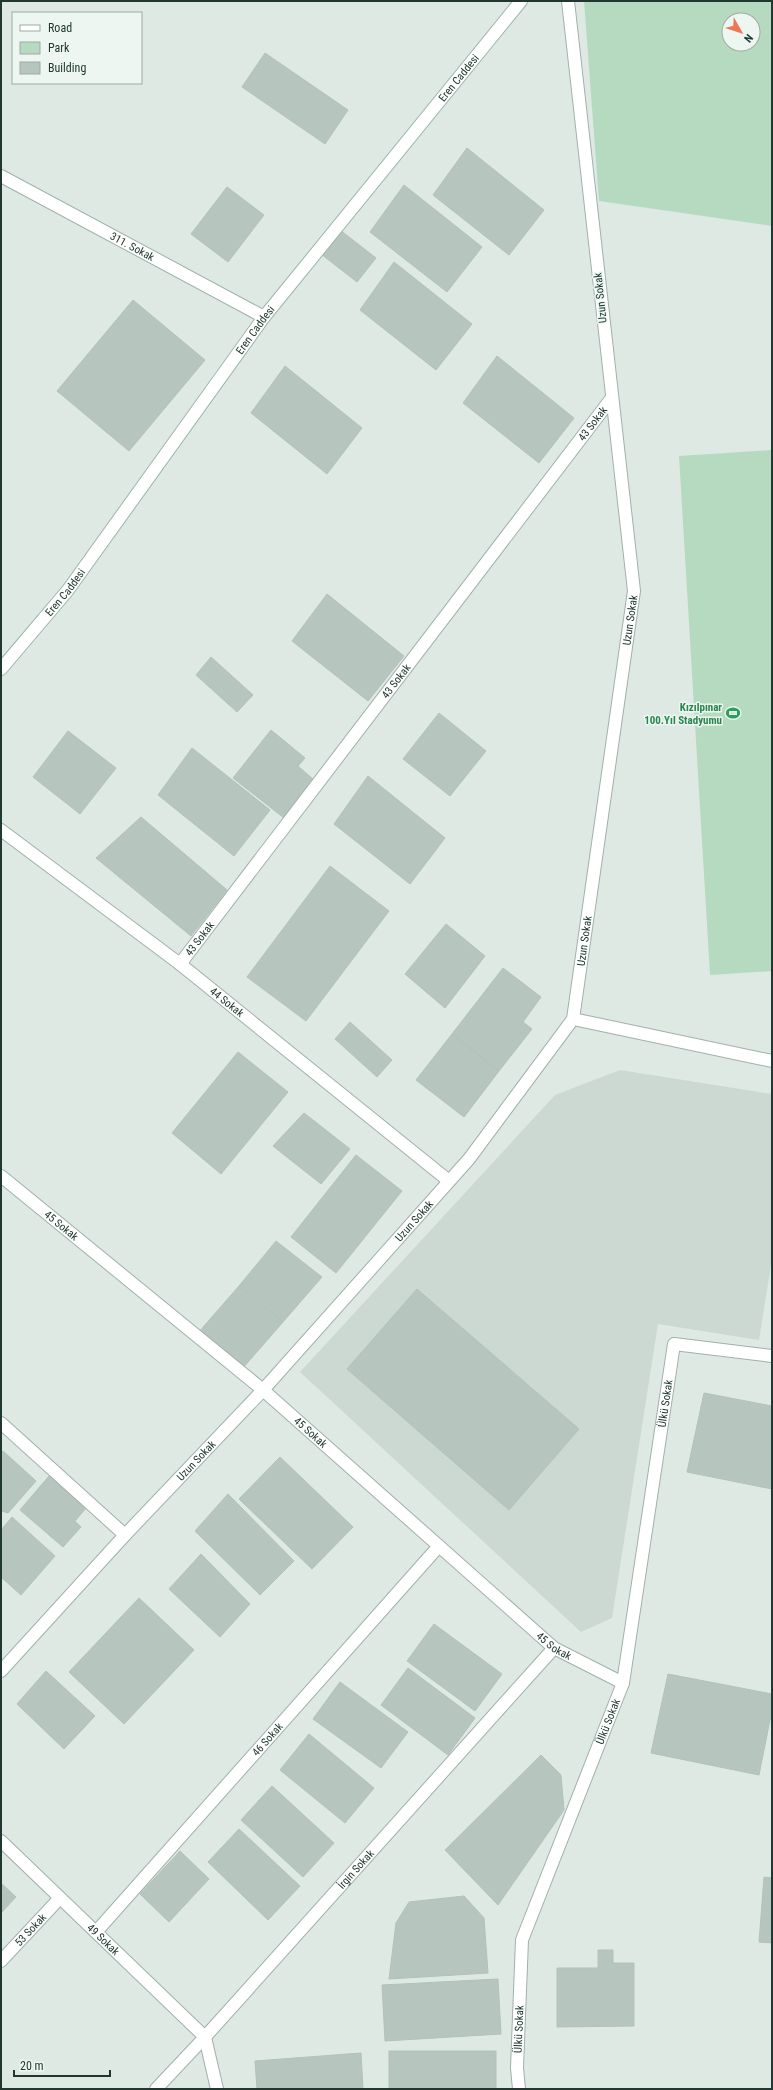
<svg xmlns="http://www.w3.org/2000/svg" width="773" height="2090" viewBox="0 0 773 2090" font-family="'Roboto Condensed',sans-serif">
<rect width="100%" height="100%" fill="#dee9e4"/>
<polygon fill="#ccd9d3" points="620,1070 772,1094 772,1259 759,1340 658,1324 612,1618 581,1632 300,1372 555,1095"/>
<g fill="#b6dabf" fill-rule="evenodd">
<path d="M584,1h188v225l-173,-25zM729,20h24v24h-24z"/>
<polygon points="772,450 772,971 710,975 679,456"/>
</g>
<g fill="#b6c6bf" stroke="#b0c2ba">
<polygon points="265,53 348,110 325,144 242,87"/>
<polygon points="467,148 544,210 509,255 433,195"/>
<polygon points="404,185 482,247 447,292 370,232"/>
<polygon points="227,187 264,215 228,262 191,234"/>
<polygon points="340,230 376,258 357,282 321,254"/>
<polygon points="394,262 472,324 436,370 360,310"/>
<polygon points="133,300 205,360 129,451 57,391"/>
<polygon points="497,356 574,418 539,463 463,403"/>
<polygon points="285,366 362,428 327,474 251,413"/>
<polygon points="327,594 404,656 368,701 292,641"/>
<polygon points="211,657 253,695 237,712 196,675"/>
<polygon points="439,713 486,751 450,796 403,759"/>
<polygon points="271,730 305,758 298,766 314,780 284,818 233,778"/>
<polygon points="68,731 116,768 80,814 33,777"/>
<polygon points="192,748 270,810 234,856 158,795"/>
<polygon points="368,776 445,838 410,884 334,824"/>
<polygon points="141,817 227,890 191,936 96,858"/>
<polygon points="330,866 389,911 306,1021 247,977"/>
<polygon points="446,924 485,956 445,1008 405,974"/>
<polygon points="503,968 541,997 523,1022 532,1029 499,1071 452,1034"/>
<polygon points="350,1022 392,1060 377,1077 335,1039"/>
<polygon points="452,1034 499,1071 464,1117 416,1080"/>
<polygon points="238,1052 288,1092 221,1174 172,1133"/>
<polygon points="304,1113 350,1149 321,1184 273,1146"/>
<polygon points="356,1155 402,1191 336,1273 291,1237"/>
<polygon points="276,1241 322,1277 283,1322 239,1286"/>
<polygon points="239,1286 283,1322 242,1369 198,1333"/>
<polygon points="417,1289 579,1429 509,1510 347,1369"/>
<polygon points="704,1393 772,1406 772,1489 687,1472"/>
<polygon points="3,1451 36,1481 8,1513 2,1511 1,1512 1,1453"/>
<polygon points="280,1457 353,1527 312,1569 239,1499"/>
<polygon points="49,1476 86,1508 75,1521 81,1527 63,1547 20,1510"/>
<polygon points="228,1494 294,1561 260,1595 195,1531"/>
<polygon points="12,1517 55,1556 21,1595 1,1577 1,1530"/>
<polygon points="201,1554 250,1604 220,1637 169,1589"/>
<polygon points="139,1598 194,1650 124,1724 69,1672"/>
<polygon points="434,1624 502,1674 475,1711 407,1661"/>
<polygon points="408,1668 475,1718 448,1755 381,1705"/>
<polygon points="46,1671 95,1716 64,1749 17,1704"/>
<polygon points="668,1674 772,1694 772,1710 759,1775 651,1753"/>
<polygon points="340,1682 408,1732 381,1768 313,1719"/>
<polygon points="309,1734 374,1788 345,1823 280,1770"/>
<polygon points="541,1755 561,1775 564,1810 498,1905 445,1850"/>
<polygon points="272,1786 334,1843 303,1877 241,1820"/>
<polygon points="239,1829 300,1886 268,1920 208,1862"/>
<polygon points="180,1851 209,1879 169,1922 140,1894"/>
<polygon points="764,1877 772,1878 772,1943 759,1942"/>
<polygon points="1,1883 16,1897 1,1913"/>
<polygon points="464,1896 484,1918 488,1973 389,1979 396,1923 409,1902"/>
<polygon points="598,1950 613,1950 613,1963 634,1963 634,2026 557,2027 557,1968 598,1968"/>
<polygon points="498,1979 501,2034 385,2041 382,1985"/>
<rect x="389" y="2051" width="107" height="38"/>
<polygon points="361,2053 363,2089 257,2089 255,2061"/>
</g>
<g fill="none" stroke-linecap="round" stroke-linejoin="round">
<defs>
<g id="street">
<path id="s1" d="M1,176l263,141"/>
<path id="s2" d="M1,830l179,134 269,217"/>
<path id="s3" d="M180,964l431,-565"/>
<polyline points="573,1019 772,1061"/>
<path id="s4" d="M1,1176l262,214 291,258 69,35"/>
<polyline points="1,1423 125,1535"/>
<path id="s5" d="M1,1671l124,-136 138,-145 206,-231 104,-140 61,-428 -66,-590"/>
<path id="s6" d="M1,1841l204,196 12,52"/>
<path id="s7" d="M96,1932l343,-386"/>
<path id="s8" d="M1,1961l58,-62"/>
<path id="s9" d="M156,2089l49,-52 349,-389"/>
<path id="s10" d="M519,2089l-2,-21 5,-128 101,-257 51,-339 98,12"/>
</g>
<g id="secondary">
<path id="s11" d="M1,669l67,-79 196,-273 257,-316"/>
</g>
</defs>
<use href="#street" stroke="#a1b0ab" stroke-width="14"/>
<use href="#secondary" stroke="#9db4ab" stroke-width="14"/>
<use href="#street" stroke="#fff" stroke-width="12"/>
<use href="#secondary" stroke="#fff" stroke-width="12"/>
</g>
<defs>
<symbol id="stadium-bare" viewBox="-9 -9 18 18"><path d="M0-5a6.5 5 0 1 0 0 10a6.5 5 0 1 0 0-10ZM-3.5-1.8h7v3.6h-7Z" fill="#2e9e5b" stroke="#eef6f2" stroke-width="2.5" paint-order="stroke"/></symbol>
</defs>
<g fill-rule="evenodd">
<use href="#stadium-bare" x="723" y="703" width="20" height="20"/>
</g>
<g text-anchor="middle" stroke-width="3" stroke-linejoin="round" paint-order="stroke">
<g font-size="11" fill="#203831" stroke="#eef6f2">
<text dy="4" stroke="none"><textPath href="#s11" startOffset="748">Eren Caddesi</textPath></text>
<text dy="4" stroke="none"><textPath href="#s1" startOffset="149">311. Sokak</textPath></text>
<text transform="translate(600 298) rotate(-96)" y="4">Uzun Sokak</text>
<text dy="4" stroke="none"><textPath href="#s11" startOffset="424">Eren Caddesi</textPath></text>
<text dy="4" stroke="none"><textPath href="#s3" startOffset="680">43 Sokak</textPath></text>
<text dy="4" stroke="none"><textPath href="#s11" startOffset="100">Eren Caddesi</textPath></text>
<text dy="4" stroke="none"><textPath href="#s5" startOffset="1271">Uzun Sokak</textPath></text>
<text dy="4" stroke="none"><textPath href="#s3" startOffset="356">43 Sokak</textPath></text>
<text dy="4" stroke="none"><textPath href="#s3" startOffset="32">43 Sokak</textPath></text>
<text dy="4" stroke="none"><textPath href="#s5" startOffset="947">Uzun Sokak</textPath></text>
<text dy="4" stroke="none"><textPath href="#s2" startOffset="284">44 Sokak</textPath></text>
<text dy="4" stroke="none"><textPath href="#s5" startOffset="611">Uzun Sokak</textPath></text>
<text dy="4" stroke="none"><textPath href="#s4" startOffset="78">45 Sokak</textPath></text>
<text dy="4" stroke="none"><textPath href="#s10" startOffset="708">Ülkü Sokak</textPath></text>
<text dy="4" stroke="none"><textPath href="#s4" startOffset="402">45 Sokak</textPath></text>
<text dy="4" stroke="none"><textPath href="#s5" startOffset="287">Uzun Sokak</textPath></text>
<text dy="4" stroke="none"><textPath href="#s4" startOffset="726">45 Sokak</textPath></text>
<text dy="4" stroke="none"><textPath href="#s10" startOffset="384">Ülkü Sokak</textPath></text>
<text dy="4" stroke="none"><textPath href="#s7" startOffset="258">46 Sokak</textPath></text>
<text dy="4" stroke="none"><textPath href="#s9" startOffset="297">İrgin Sokak</textPath></text>
<text dy="4" stroke="none"><textPath href="#s8" startOffset="43">53 Sokak</textPath></text>
<text dy="4" stroke="none"><textPath href="#s6" startOffset="142">49 Sokak</textPath></text>
<text dy="4" stroke="none"><textPath href="#s10" startOffset="60">Ülkü Sokak</textPath></text>
</g>
<g font-size="11" font-weight="bold" fill="#27864d" stroke="#eef6f2" text-anchor="end">
<text x="722" y="711">Kızılpınar<tspan x="722" dy="13">100.Yıl Stadyumu</tspan></text>
</g>
</g>
<rect width="773" height="2090" fill="none" stroke="#203831" stroke-width="4"/>
<rect x="12" y="12" width="130" height="72" fill="#eef6f2" stroke="#9caaa5"/>
<rect x="20" y="25" width="20" height="6" fill="#ffffff" stroke="#9caaa5"/>
<text x="48" y="32" font-size="12" fill="#203831">Road</text>
<rect x="20" y="42" width="20" height="12" fill="#b6dabf" stroke="#9caaa5"/>
<text x="48" y="52" font-size="12" fill="#203831">Park</text>
<rect x="20" y="62" width="20" height="12" fill="#b6c6bf" stroke="#9caaa5"/>
<text x="48" y="72" font-size="12" fill="#203831">Building</text>
<g transform="translate(741 32) rotate(129)"><circle r="19" fill="#eef6f2" stroke="#9caaa5"/>
<path d="M0-3L7 15L0 10L-7 15Z" fill="#ee7856"/>
<text y="-6" font-size="11" font-weight="bold" text-anchor="middle" fill="#203831">N</text>
</g>
<path d="M14 2070v6h96v-6" fill="none" stroke="#203831" stroke-width="2"/>
<text x="20" y="2070" font-size="12" fill="#203831" stroke="#eef6f2" stroke-width="3" paint-order="stroke">20 m</text>
</svg>
